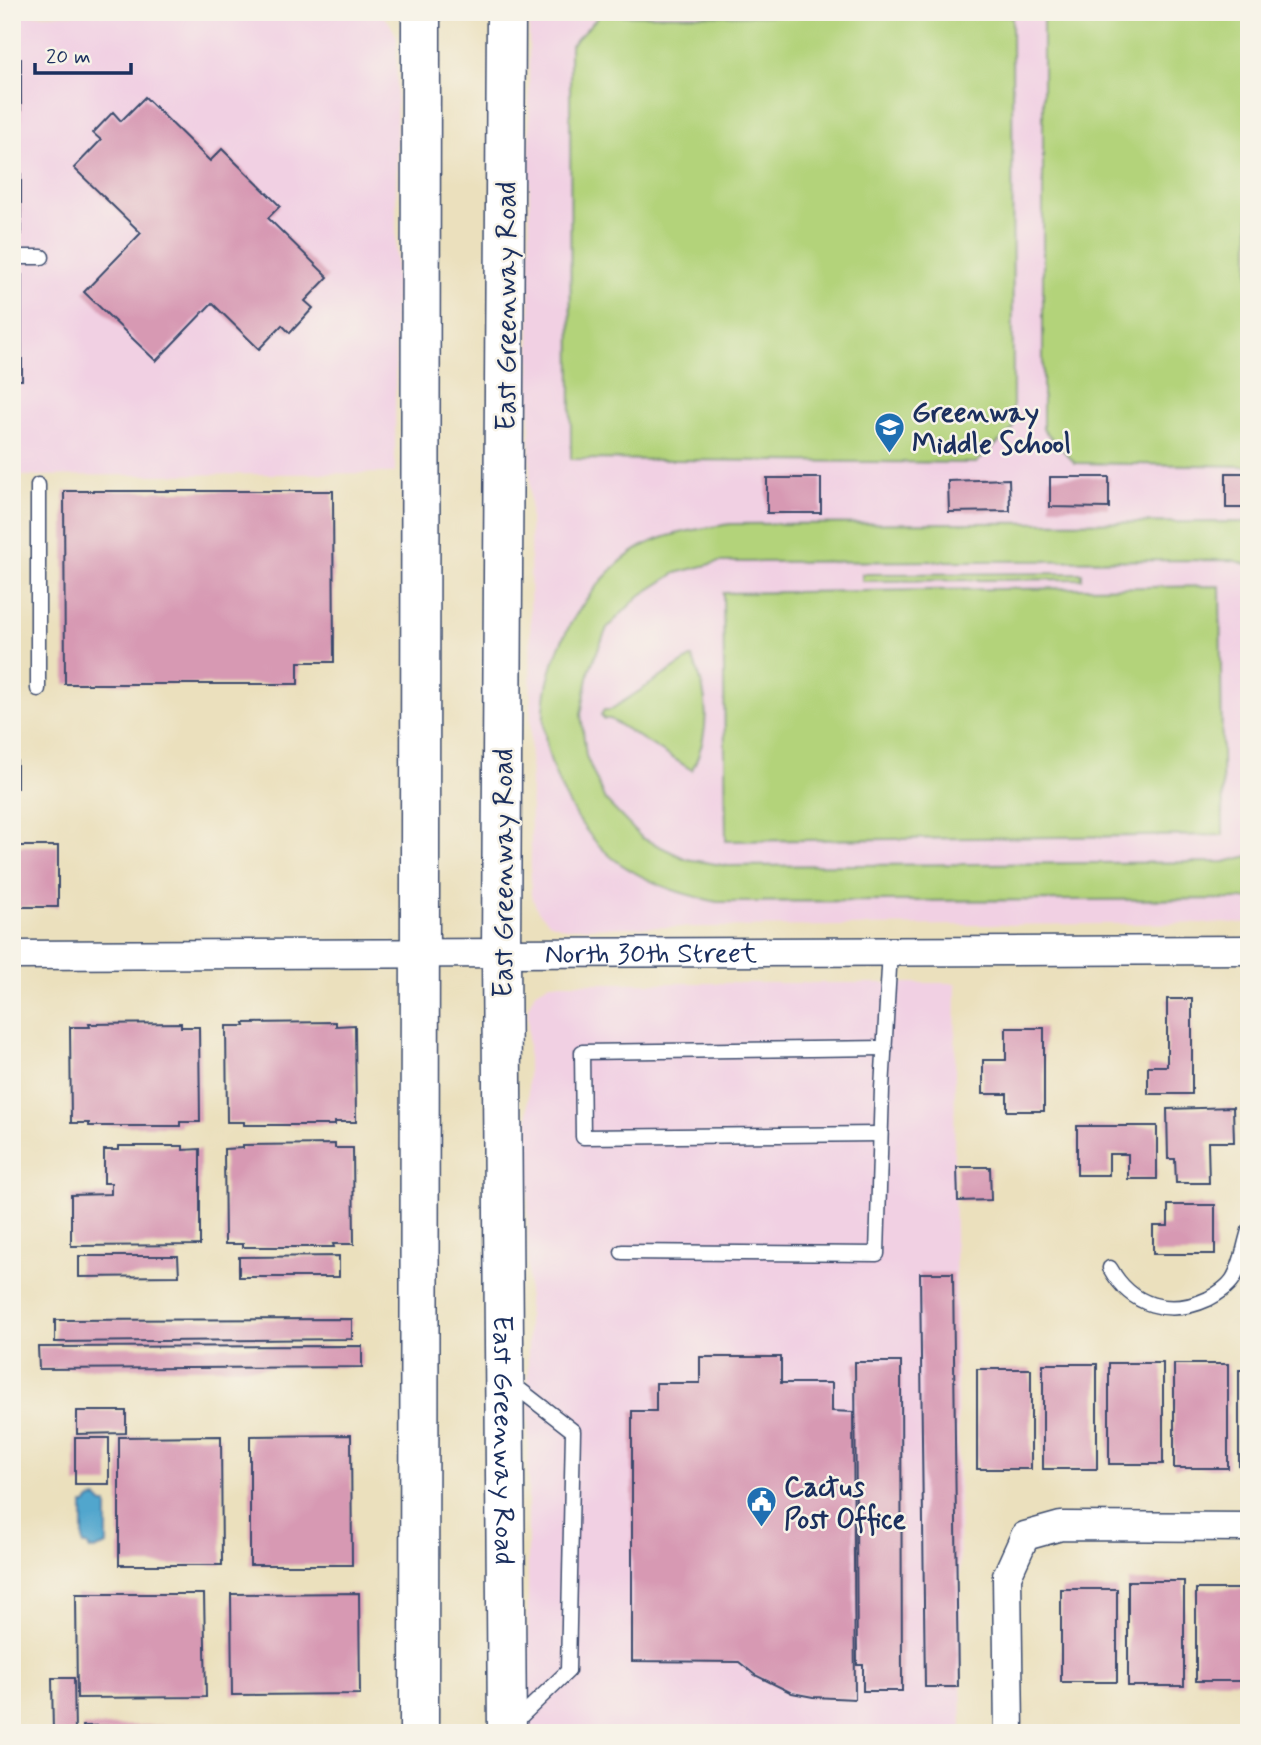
<svg xmlns="http://www.w3.org/2000/svg" width="1261" height="1745" viewBox="0 0 1261 1745" font-family="Mynerve,sans-serif">
<rect width="100%" height="100%" fill="#f7f3e8"/>
<filter id="ink" filterUnits="userSpaceOnUse"><feTurbulence type="fractalNoise" baseFrequency=".0143" numOctaves="2"/><feDisplacementMap in="SourceGraphic" scale="14" xChannelSelector="R" yChannelSelector="G"/><feConvolveMatrix kernelMatrix="1 2 1 2 8 2 1 2 1" color-interpolation-filters="sRGB"/></filter>
<filter id="wash" filterUnits="userSpaceOnUse"><feTurbulence type="fractalNoise" baseFrequency=".00686" numOctaves="4" result="noise"/><feDisplacementMap in="SourceGraphic" scale="28" xChannelSelector="R" yChannelSelector="G"/><feGaussianBlur stdDeviation="1.57" result="paint"/><feColorMatrix in="noise" values="0 0 0 0 0 0 0 0 0 0 0 0 0 0 0 0 0 1.4 0 .05"/><feComposite in="paint" operator="in"/></filter>
<g filter="url(#wash)">
<rect width="100%" height="100%" fill="#ebe0bd"/>
<g fill="#f1d0e3">
<polygon points="243,12 378,12 389,22 397,37 395,473 12,476 12,15"/>
<polygon points="529,12 1249,12 1249,923 565,928 549,922 538,911 531,895"/>
<polygon points="550,983 956,983 954,1159 962,1733 528,1733 528,1007 535,992"/>
</g>
<g fill="#b3d37a" stroke="#67816c" stroke-width="2">
<polygon points="1043,13 1249,13 1249,466 1075,463 1043,429"/>
<polygon points="600,15 1012,16 1013,429 976,463 571,459 570,46"/>
<path d="M1249,522v43l-16,-5 -514,2 -43,11 -38,24 -31,31 -17,40 -9,46 5,42 19,44 37,38 44,21 42,7 496,-4 25,-6v43l-532,3c-35,-8 -59,-15 -90,-34 -44,-26 -80,-92 -83,-143 -2,-34 10,-72 27,-102 16,-27 43,-62 72,-77 28,-14 57,-17 87,-22z"/>
<polygon points="1082,573 1082,579 862,581 862,574"/>
<polygon points="1220,586 1223,835 726,841 723,593"/>
<path d="M692,657c18,38 19,75 0,113l-82,-51h-6l-3,-4 3,-5h6z"/>
</g>
<polygon fill="#51a6cd" stroke="#366a96" stroke-width="2" points="97,1498 103,1504 107,1504 107,1545 94,1550 90,1549 87,1545 83,1545 83,1504 86,1504 91,1499"/>
<g id="blocks">
<g fill="#d799b3">
<rect x="12" y="59" width="9" height="181"/>
<polygon points="145,97 210,161 222,149 280,206 268,218 328,277 305,301 313,308 290,333 282,325 259,349 212,303 156,361 84,292 141,233 74,168 101,140 93,133 113,112 121,121"/>
<rect x="12" y="275" width="10" height="105"/>
<rect x="1226" y="473" width="23" height="35"/>
<polygon points="1050,477 1109,477 1109,508 1050,507"/>
<rect x="767" y="478" width="54" height="35"/>
<polygon points="1009,479 1010,511 949,512 948,481"/>
<polygon points="64,491 333,491 334,662 298,662 298,684 65,684"/>
<rect x="12" y="548" width="5" height="240"/>
<rect x="12" y="846" width="46" height="61"/>
<polygon points="1167,999 1192,999 1192,1094 1148,1094 1148,1066 1167,1066"/>
<polygon points="336,1022 336,1026 355,1025 356,1122 335,1122 335,1125 244,1125 244,1122 227,1122 226,1026 245,1026 244,1023"/>
<polygon points="181,1023 181,1027 199,1027 200,1122 180,1122 180,1126 89,1126 89,1123 71,1123 70,1027 90,1027 89,1024"/>
<polygon points="1006,1028 1044,1028 1044,1111 1007,1111 1007,1094 983,1094 983,1060 1006,1060"/>
<polygon points="1233,1107 1234,1142 1208,1142 1209,1183 1176,1183 1175,1159 1168,1159 1167,1109"/>
<polygon points="1077,1126 1157,1126 1157,1179 1128,1179 1128,1154 1109,1154 1109,1175 1077,1175"/>
<polygon points="335,1144 335,1148 353,1148 354,1244 333,1244 334,1247 243,1247 243,1244 225,1244 224,1149 243,1148 243,1145"/>
<polygon points="119,1146 183,1146 183,1150 200,1149 200,1245 71,1246 71,1195 111,1194 111,1183 104,1183 104,1150 119,1150"/>
<polygon points="957,1167 990,1167 991,1200 958,1201"/>
<polygon points="1168,1205 1215,1205 1215,1254 1153,1254 1153,1226 1168,1226"/>
<polygon points="79,1256 178,1256 179,1276 79,1277"/>
<polygon points="339,1256 339,1277 239,1277 239,1257"/>
<polygon points="920,1273 953,1273 958,1687 925,1687"/>
<polygon points="352,1319 352,1339 55,1342 55,1320"/>
<polygon points="362,1346 362,1367 39,1369 38,1347"/>
<polygon points="700,1357 781,1357 781,1383 832,1383 832,1411 853,1412 855,1699 813,1697 792,1693 755,1675 739,1662 632,1661 632,1411 656,1411 656,1383 700,1383"/>
<polygon points="855,1362 901,1362 902,1691 863,1691 863,1665 857,1665"/>
<rect x="1109" y="1363" width="54" height="101"/>
<rect x="1043" y="1364" width="54" height="105"/>
<rect x="1174" y="1364" width="54" height="104"/>
<rect x="977" y="1369" width="54" height="100"/>
<rect x="1239" y="1370" width="10" height="96"/>
<polygon points="77,1411 126,1411 126,1433 77,1434"/>
<polygon points="351,1435 352,1565 250,1565 250,1436"/>
<polygon points="221,1436 222,1565 119,1565 119,1437"/>
<rect x="75" y="1438" width="34" height="46"/>
<rect x="1128" y="1581" width="56" height="105"/>
<rect x="1061" y="1589" width="56" height="93"/>
<rect x="1196" y="1589" width="52" height="92"/>
<polygon points="359,1593 360,1694 232,1695 231,1594"/>
<polygon points="76,1594 204,1594 206,1697 77,1698"/>
<polygon points="52,1678 74,1678 75,1733 53,1733"/>
<polygon points="185,1725 185,1733 83,1733 83,1726"/>
</g>
</g>
</g>
<g filter="url(#ink)">
<use href="#blocks" fill-opacity="0" stroke="#3a4a6c" stroke-width="2"/>
<g fill="none" stroke-linecap="round" stroke-linejoin="round">
<defs>
<g id="lane">
<polyline points="12,257 42,257"/>
<polyline points="38,485 38,689"/>
<polyline points="880,1134 583,1137 582,1052 885,1048"/>
<polyline points="622,1252 877,1254 882,1089 890,951"/>
<path d="M1110,1268c21,38 59,49 98,31 8,-4 20,-12 25,-20 9,-14 11,-33 16,-48"/>
<polyline points="510,1382 573,1431 568,1671 513,1724"/>
</g>
<g id="street">
<path id="s1" d="M12,955l1237,-5"/>
<polyline points="1009,1733 1007,1576 1025,1536 1061,1526 1249,1527"/>
</g>
<g id="secondary">
<path id="s2" d="M506,12l-5,941 6,780"/>
<polyline points="419,1733 421,12"/>
</g>
</defs>
<use href="#lane" stroke="#3a4a6c" stroke-width="17"/>
<use href="#street" stroke="#3a4a6c" stroke-width="31"/>
<use href="#secondary" stroke="#3a4a6c" stroke-width="41"/>
<use href="#lane" stroke="#fff" stroke-width="14"/>
<use href="#street" stroke="#fff" stroke-width="28"/>
<use href="#secondary" stroke="#fff" stroke-width="38"/>
</g>
</g>
<defs>
<symbol id="school-pin" viewBox="-11 -11 22 30"><path d="M0 17L-7.5 6A9.5 9.5 0 1 1 7.5 6Z" fill="#1f6fb2" stroke="#f7f3e8"/><path d="M0-5L7-2L0 1L-7-2ZM-4 1L0 2.5L4 1V4Q0 6-4 4Z" fill="#fff"/></symbol>
<symbol id="civic-pin" viewBox="-11 -11 22 30"><path d="M0 17L-7.5 6A9.5 9.5 0 1 1 7.5 6Z" fill="#1f6fb2" stroke="#f7f3e8"/><path d="M-.6-6.5H3V-4.5H.6V-3L4-1V1h2V6H-6V1h2V-1L-.6-3ZM-1.2 2.5V6h2.4V2.5Z" fill="#fff"/></symbol>
</defs>
<g fill-rule="evenodd">
<use href="#school-pin" x="872" y="410" width="35" height="47"/>
<use href="#civic-pin" x="744" y="1484" width="35" height="47"/>
</g>
<g text-anchor="middle" stroke-width="5" stroke-linejoin="round" paint-order="stroke">
<g font-size="28" fill="#1b2f5e" stroke="#f7f3e8">
<text transform="translate(505 306) rotate(-90)" y="10">East Greenway Road</text>
<text transform="translate(502 873) rotate(-90)" y="10">East Greenway Road</text>
<text dy="10" stroke="none"><textPath href="#s1" startOffset="639">North 30th Street</textPath></text>
<text dy="10" stroke="none"><textPath href="#s2" startOffset="1428">East Greenway Road</textPath></text>
</g>
<g font-size="28" font-weight="bold" fill="#1b2f5e" stroke="#f7f3e8" text-anchor="start">
<text x="912" y="421">Greenway<tspan x="912" dy="32">Middle School</tspan></text>
<text x="784" y="1496">Cactus<tspan x="784" dy="32">Post Office</tspan></text>
</g>
</g>
<rect width="1261" height="1745" fill="none" stroke="#f7f3e8" stroke-width="42"/>
<path d="M35 63v10h96v-10" fill="none" stroke="#1b2f5e" stroke-width="3.5"/>
<text x="46" y="63" font-size="21" fill="#1b2f5e" stroke="#f7f3e8" stroke-width="5" paint-order="stroke">20 m</text>
</svg>
